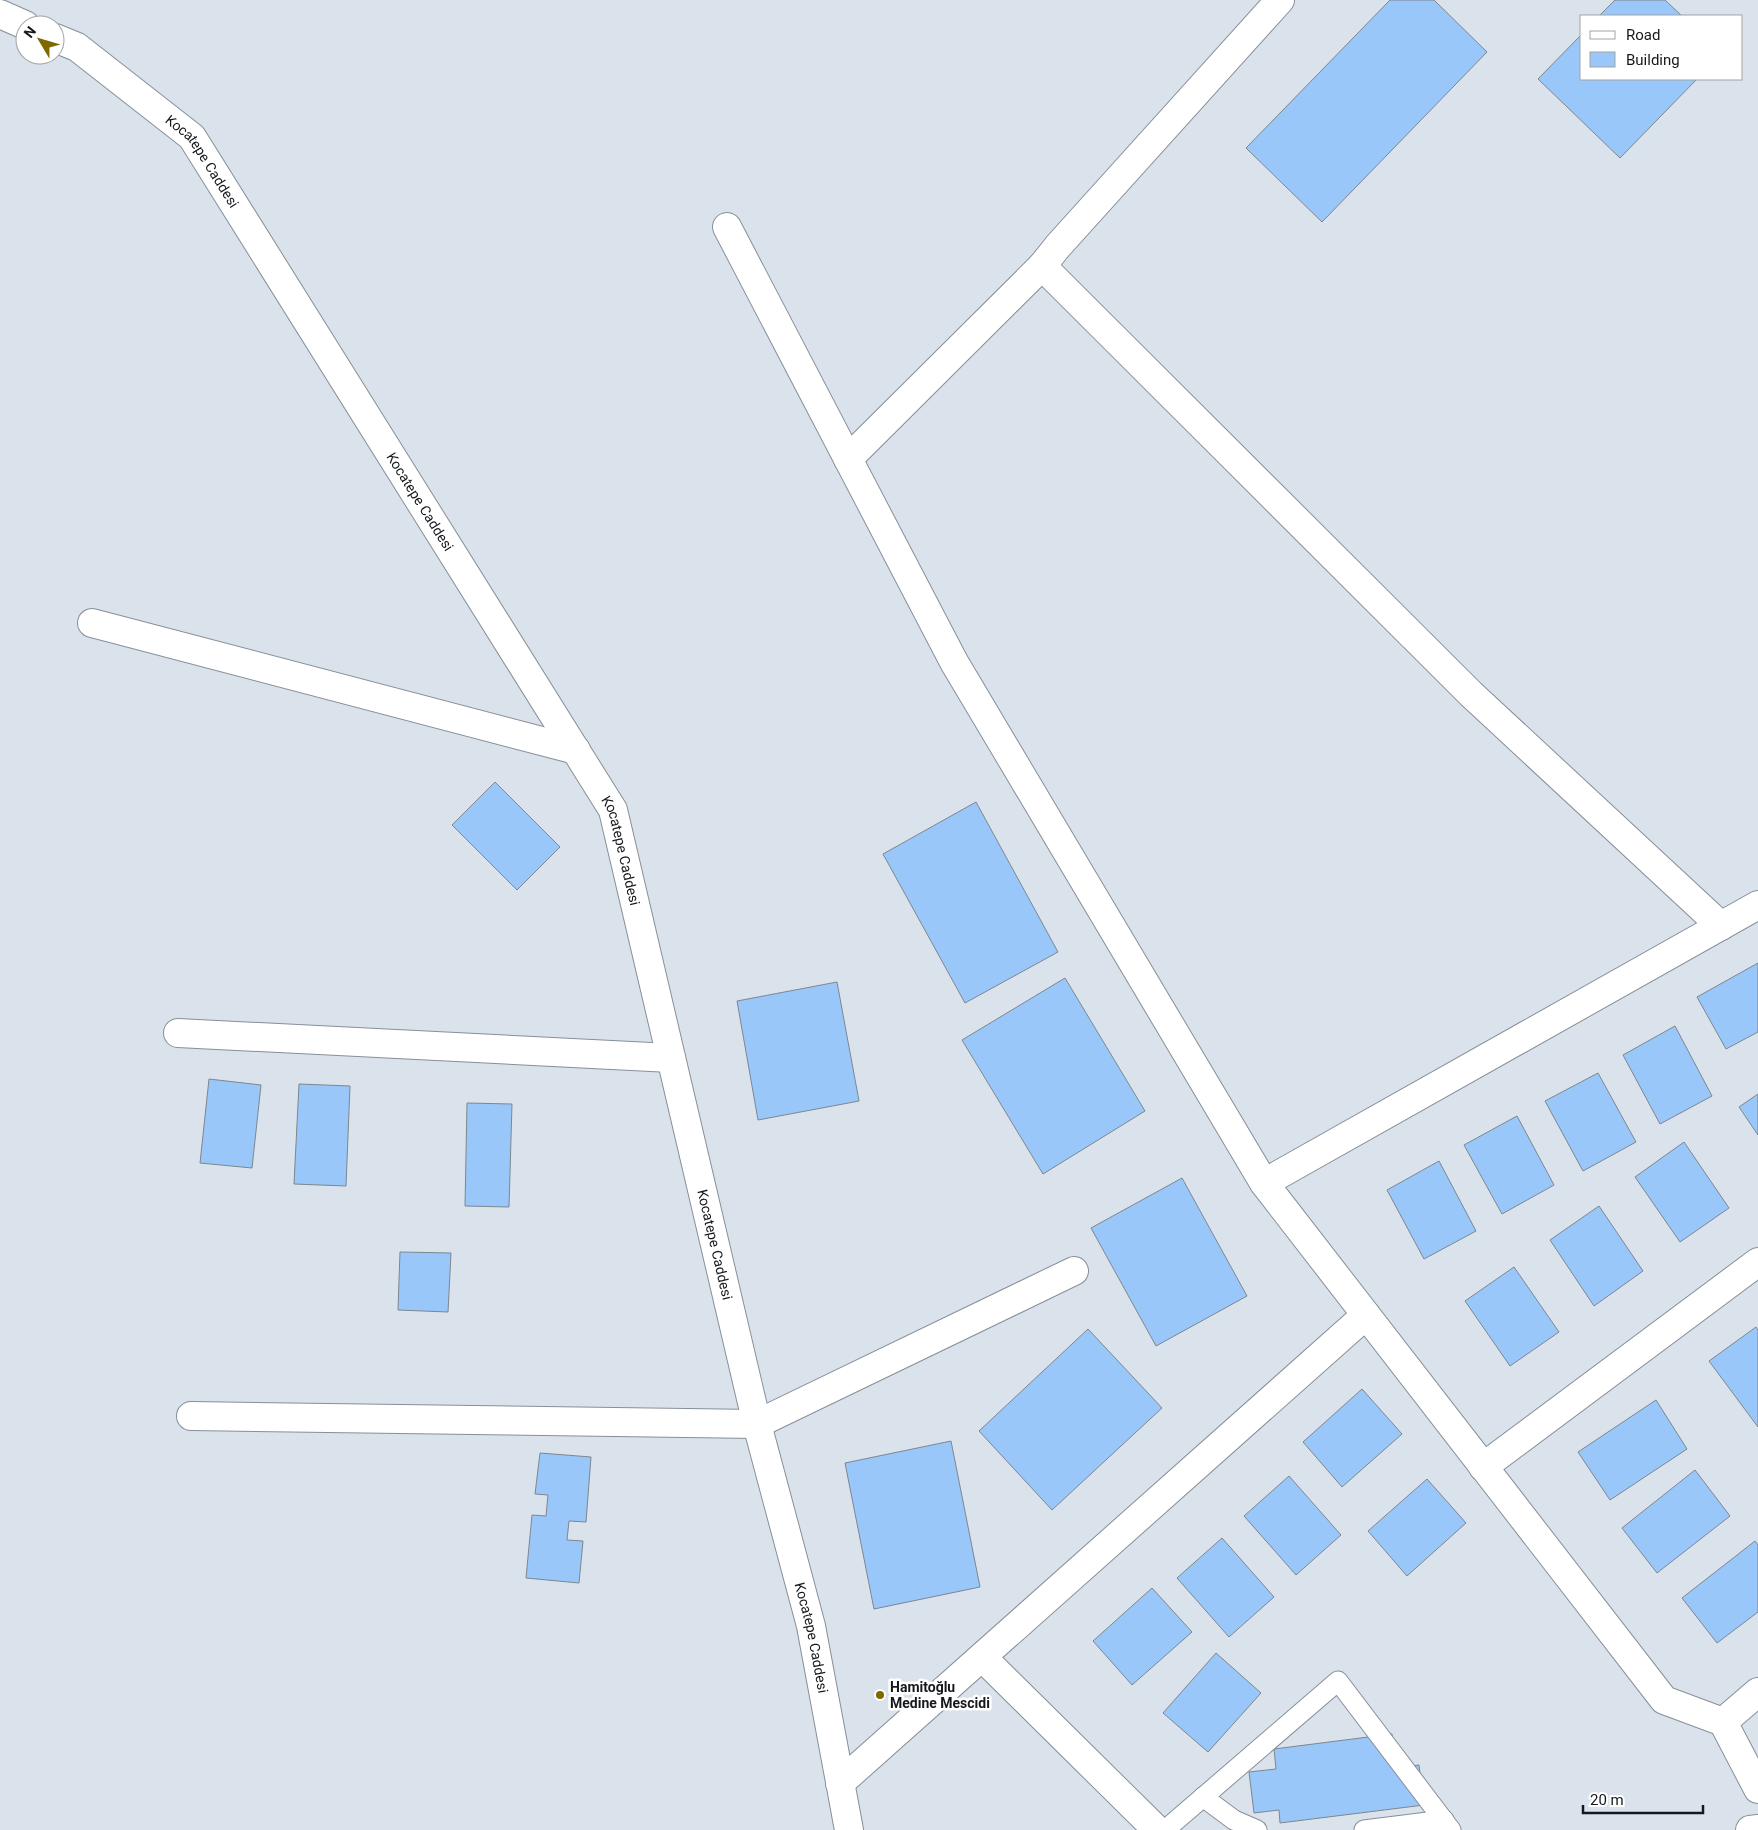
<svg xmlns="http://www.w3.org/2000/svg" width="1758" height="1830" viewBox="0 0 1758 1830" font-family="Roboto,sans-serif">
<rect width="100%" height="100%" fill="#dae3ec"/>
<g fill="#99c7fa" stroke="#7e868f">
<polygon points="1390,0 1434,0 1487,52 1322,222 1246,148"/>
<polygon points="1615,0 1665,0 1682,16 1599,16"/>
<polygon points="1582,34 1582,79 1697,79 1620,158 1538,79"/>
<polygon points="495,782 560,847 517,890 452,825"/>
<polygon points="976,802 1058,952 965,1003 883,854"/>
<polygon points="1758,963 1758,1032 1726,1049 1697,997"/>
<polygon points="1065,978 1145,1111 1043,1174 962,1040"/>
<polygon points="837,982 859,1101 758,1120 737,1001"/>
<polygon points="1675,1026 1712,1096 1660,1124 1623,1055"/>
<polygon points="1598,1073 1636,1142 1583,1171 1545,1101"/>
<polygon points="209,1079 261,1085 252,1168 200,1163"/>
<polygon points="299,1084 350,1086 346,1186 294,1184"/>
<polygon points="1758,1094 1758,1135 1739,1107"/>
<polygon points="467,1103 512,1104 509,1207 465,1206"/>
<polygon points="1517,1116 1554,1185 1502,1214 1464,1145"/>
<polygon points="1684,1142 1729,1208 1680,1242 1635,1177"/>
<polygon points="1439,1161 1476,1231 1424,1259 1387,1190"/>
<polygon points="1182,1178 1247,1296 1156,1346 1091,1228"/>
<polygon points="1599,1206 1643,1271 1594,1306 1550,1240"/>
<polygon points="400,1252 451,1253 448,1312 398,1310"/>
<polygon points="1514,1267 1559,1332 1510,1366 1465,1301"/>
<polygon points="1756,1327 1758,1330 1758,1427 1709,1361"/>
<polygon points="1088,1329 1162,1408 1052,1510 979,1431"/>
<polygon points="1362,1389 1402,1434 1342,1487 1303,1442"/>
<polygon points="1656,1400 1687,1449 1610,1500 1578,1452"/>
<polygon points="951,1441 980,1587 874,1609 845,1463"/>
<polygon points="540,1453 591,1457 586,1522 569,1521 567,1540 583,1541 579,1583 526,1578 532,1515 546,1516 548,1495 535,1494"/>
<polygon points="1695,1470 1730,1516 1657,1573 1622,1528"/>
<polygon points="1289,1476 1341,1535 1296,1575 1244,1516"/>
<polygon points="1427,1479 1466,1523 1407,1576 1368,1531"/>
<polygon points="1222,1538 1274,1597 1229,1637 1177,1578"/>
<polygon points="1755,1541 1758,1545 1758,1612 1717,1643 1682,1598"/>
<polygon points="1152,1588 1192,1632 1132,1685 1093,1641"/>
<polygon points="1216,1653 1261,1693 1208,1752 1163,1713"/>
<polygon points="1392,1734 1396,1768 1419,1765 1424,1805 1280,1823 1279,1810 1254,1813 1249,1772 1276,1769 1274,1749"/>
</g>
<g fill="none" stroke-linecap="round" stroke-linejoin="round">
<defs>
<g id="service">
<polyline points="1203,1797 1234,1820 1257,1830"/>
<polyline points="1165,1830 1338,1681 1451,1830"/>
<polyline points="1364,1830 1444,1820"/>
</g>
<g id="minor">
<polyline points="727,227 954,662 1264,1183 1664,1700 1723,1722 1758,1789"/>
<polyline points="1042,266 1471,694 1721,926"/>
<polyline points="848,459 1042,266 1058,246 1280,0"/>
<polyline points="92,623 576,750"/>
<polyline points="178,1033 671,1058"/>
<polyline points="1264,1183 1758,905"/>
<polyline points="191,1416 757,1424 1074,1271"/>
<polyline points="1483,1467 1758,1262"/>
<polyline points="982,1657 1157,1830"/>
<polyline points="1723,1722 1758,1692"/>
<polyline points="840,1783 1366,1315"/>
</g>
<g id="tertiary">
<polyline points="0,14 25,25"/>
<path id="s1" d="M55,38l22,9 115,90 421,673 144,614 54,202 38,204"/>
<polyline points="1750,1830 1758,1829"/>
</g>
</defs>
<use href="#service" stroke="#878f98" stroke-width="21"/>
<use href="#minor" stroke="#878f98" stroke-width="30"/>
<use href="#tertiary" stroke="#878f98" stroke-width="30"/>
<use href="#service" stroke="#fff" stroke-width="19"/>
<use href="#minor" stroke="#fff" stroke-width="28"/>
<use href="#tertiary" stroke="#fff" stroke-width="28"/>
</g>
<circle fill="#7d6900" stroke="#fff" stroke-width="2" cx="880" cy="1695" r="5"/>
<g text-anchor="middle" stroke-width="5" stroke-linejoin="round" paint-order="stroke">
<g font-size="14" fill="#15181c" stroke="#fff">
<text dy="5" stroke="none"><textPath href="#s1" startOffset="195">Kocatepe Caddesi</textPath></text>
<text dy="5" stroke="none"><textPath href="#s1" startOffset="600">Kocatepe Caddesi</textPath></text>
<text dy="5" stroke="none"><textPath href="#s1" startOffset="1005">Kocatepe Caddesi</textPath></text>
<text dy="5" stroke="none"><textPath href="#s1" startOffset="1410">Kocatepe Caddesi</textPath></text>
<text dy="5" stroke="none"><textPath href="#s1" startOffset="1815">Kocatepe Caddesi</textPath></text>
</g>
<g font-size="14" font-weight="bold" fill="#15181c" stroke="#fff" text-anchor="start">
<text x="890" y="1692">Hamitoğlu<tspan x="890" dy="16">Medine Mescidi</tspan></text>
</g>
</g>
<rect x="1580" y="15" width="162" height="65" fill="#ffffff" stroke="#a1a3a4"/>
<rect x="1590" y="31" width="25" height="8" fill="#ffffff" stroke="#a1a3a4"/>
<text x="1626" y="40" font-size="15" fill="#15181c">Road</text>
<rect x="1590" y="52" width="25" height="15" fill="#99c7fa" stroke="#a1a3a4"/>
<text x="1626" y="65" font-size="15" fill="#15181c">Building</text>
<g transform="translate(40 40) rotate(308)"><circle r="24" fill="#ffffff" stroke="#a1a3a4"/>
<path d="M0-4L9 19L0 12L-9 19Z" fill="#7d6900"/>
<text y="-8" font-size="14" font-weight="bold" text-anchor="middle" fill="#15181c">N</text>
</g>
<path d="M1583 1805v8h120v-8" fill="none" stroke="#15181c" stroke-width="2.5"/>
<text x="1590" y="1805" font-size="15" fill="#15181c" stroke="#ffffff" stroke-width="4" paint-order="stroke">20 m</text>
</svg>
